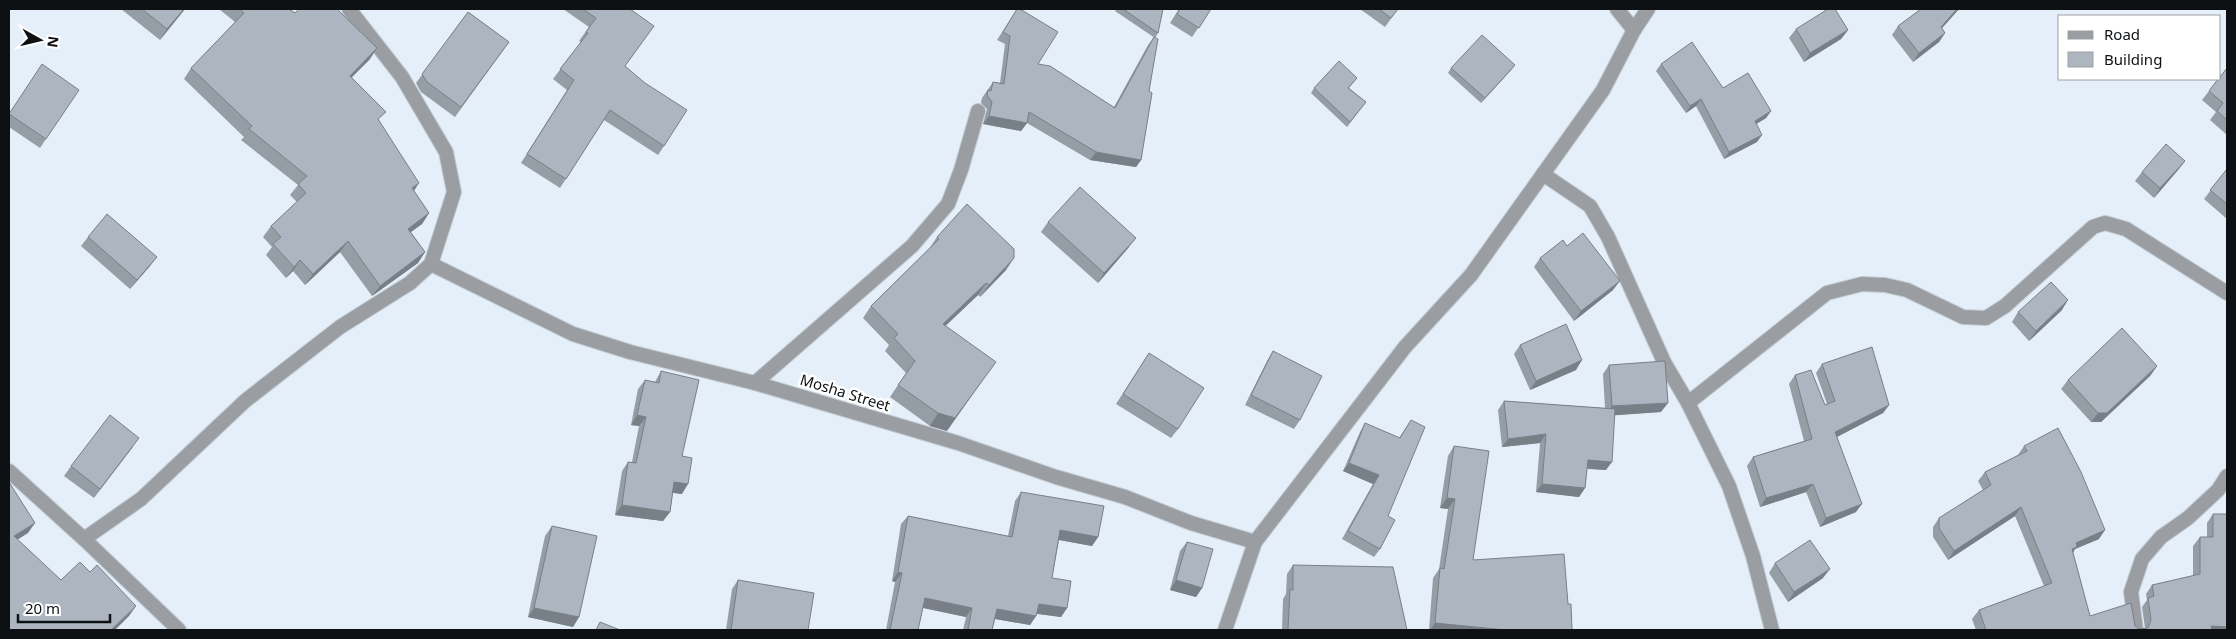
<svg xmlns="http://www.w3.org/2000/svg" width="2236" height="639" viewBox="0 0 2236 639" font-family="'Noto Sans',sans-serif">
<rect width="100%" height="100%" fill="#e5eff9"/>
<g fill="none" stroke-linecap="round" stroke-linejoin="round">
<defs>
<g id="minor">
<polyline points="1617,9 1634,30"/>
<polyline points="1543,174 1590,206 1608,237 1664,362 1688,403 1729,486 1753,556 1772,630"/>
<polyline points="431,264 573,334 630,352 755,383 958,443 1056,477 1125,497 1191,523 1255,542"/>
<polyline points="755,383 912,246 948,204 961,170 978,111"/>
<polyline points="1688,403 1827,293 1862,284 1885,285 1907,290 1963,317 1986,318 2005,306 2093,227 2105,223 2126,229 2227,293"/>
<polyline points="9,471 84,539 179,630"/>
<polyline points="84,539 141,499 245,401 340,327 410,283 431,264 454,192 446,152 402,77 349,9"/>
<polyline points="1225,630 1255,542 1405,347 1471,275 1603,90 1634,30 1648,9"/>
<polyline points="2136,630 2131,592 2142,559 2161,537 2188,518 2218,490 2227,476"/>
</g>
</defs>
<use href="#minor" stroke="#c2cbd4" stroke-width="16"/>
<use href="#minor" stroke="#9a9ea2" stroke-width="14"/>
</g>
<g fill="#959da5">
<polygon points="121,9 185,9 160,40"/>
<polygon points="219,9 289,9 295,13 370,59 352,77 379,121 414,191 429,213 422,224 411,232 425,252 418,263 372,296 340,252 305,285 293,271 286,278 266,255 272,247 263,237 271,226 297,202 290,195 298,185 241,140 244,137 184,79 191,68 235,22"/>
<polygon points="563,9 630,9 625,66 664,146 658,155 604,120 560,188 521,163 567,90 553,79 581,42 579,41 589,27"/>
<polygon points="1017,9 1038,64 1114,107 1148,45 1154,37 1141,160 1136,167 1090,160 1027,123 1021,131 983,124 987,109 981,103 982,98 993,82 1000,83 1005,44 997,40"/>
<polygon points="1117,9 1163,9 1158,33 1155,38 1115,11"/>
<polygon points="1179,9 1211,9 1192,37 1170,23"/>
<polygon points="1360,9 1398,9 1385,27"/>
<polygon points="1921,9 1959,9 1942,28 1945,33 1939,42 1913,62 1892,35 1898,26"/>
<polygon points="468,12 509,42 455,117 421,92 416,83"/>
<polygon points="1796,29 1848,30 1841,39 1804,62 1789,38"/>
<polygon points="1661,64 1723,88 1771,111 1766,118 1756,124 1757,142 1724,159 1696,106 1686,113 1656,71"/>
<polygon points="1451,68 1511,70 1481,103 1448,73"/>
<polygon points="2227,68 2227,135 2210,120 2216,112 2202,100"/>
<polygon points="1357,78 1349,88 1366,102 1347,127 1311,93 1314,88"/>
<polygon points="9,113 46,139 40,148 9,127"/>
<polygon points="2185,161 2178,170 2154,198 2135,181 2142,172"/>
<polygon points="2227,169 2227,219 2204,199"/>
<polygon points="1048,222 1129,247 1098,283 1041,232"/>
<polygon points="88,237 150,266 130,289 81,246"/>
<polygon points="937,237 1006,270 980,297 978,295 946,325 947,431 930,426 890,397 906,373 885,351 889,345 863,318 871,306 929,249"/>
<polygon points="1567,246 1613,290 1574,321 1534,267 1540,258"/>
<polygon points="2062,310 2029,341 2012,322 2018,312"/>
<polygon points="1520,345 1576,370 1530,390 1514,354"/>
<polygon points="1273,351 1300,420 1294,429 1245,405 1267,361"/>
<polygon points="1149,353 1178,429 1171,438 1116,404"/>
<polygon points="1822,364 1889,405 1883,413 1837,437 1856,512 1820,527 1806,492 1760,507 1747,466 1753,457 1804,441 1789,384 1795,375 1825,405 1827,404 1816,373"/>
<polygon points="1609,365 1661,412 1615,415 1606,470 1587,469 1585,488 1579,497 1536,492 1540,443 1502,447 1498,410 1504,401 1605,408 1603,374"/>
<polygon points="2157,366 2150,376 2101,422 2091,422 2061,389 2068,380"/>
<polygon points="661,371 682,456 682,494 673,493 670,512 663,521 615,515 622,471 628,462 632,462 639,426 631,425 638,389 645,380 655,382"/>
<polygon points="1411,420 1380,549 1374,557 1342,539 1373,484 1343,471 1360,432 1365,423 1399,438"/>
<polygon points="1454,446 1473,560 1568,604 1572,630 1429,630 1433,578 1439,569 1448,509 1440,508 1448,456"/>
<polygon points="2024,446 2099,539 2075,549 2073,553 2090,616 2135,626 2139,629 2145,628 2142,607 2147,600 2146,594 2152,585 2193,576 2193,546 2200,537 2207,537 2207,523 2213,514 2227,630 1976,630 1972,619 1979,610 2044,586 2015,516 1948,560 1933,537 1933,527 1939,518 1983,490 1978,481 1985,472 2018,455"/>
<polygon points="133,447 94,498 64,476 71,466"/>
<polygon points="1021,492 1098,537 1092,546 1059,540 1052,578 1067,608 1061,617 1037,614 1036,616 1030,625 995,619 992,630 963,630 966,617 923,608 918,630 886,630 895,582 892,581 901,524 908,516 1008,536 1015,501"/>
<polygon points="552,526 579,617 573,627 528,617 545,536"/>
<polygon points="1187,542 1202,588 1196,597 1170,590 1180,551"/>
<polygon points="1775,563 1823,578 1788,602 1769,573"/>
<polygon points="1293,565 1407,630 1282,630 1283,599 1286,594 1287,574"/>
<polygon points="738,580 808,630 726,630 732,589"/>
</g>
<g fill="#797f86">
<polygon points="184,9 185,9 160,40 167,29"/>
<polygon points="1957,9 1959,9 1935,36 1941,27"/>
<polygon points="1848,30 1841,39 1804,62 1810,53"/>
<polygon points="1945,33 1939,42 1913,62 1919,53"/>
<polygon points="377,48 370,59 342,87 350,76"/>
<polygon points="1515,65 1511,70 1481,103 1485,98"/>
<polygon points="1701,99 1696,106 1686,113 1690,106"/>
<polygon points="1771,111 1766,118 1750,128 1755,121"/>
<polygon points="989,116 1027,123 1021,131 983,124"/>
<polygon points="1762,135 1757,142 1724,159 1729,152"/>
<polygon points="1096,152 1141,160 1136,167 1090,160"/>
<polygon points="2185,161 2178,170 2154,198 2160,188"/>
<polygon points="419,183 412,194 412,188"/>
<polygon points="429,213 422,224 401,239 408,229"/>
<polygon points="1136,238 1129,247 1098,283 1104,273"/>
<polygon points="348,241 340,252 305,285 313,274"/>
<polygon points="425,252 418,263 372,296 380,286"/>
<polygon points="157,257 150,266 130,289 137,280"/>
<polygon points="1014,258 1006,270 980,297 989,285"/>
<polygon points="300,260 293,271 286,278 294,267"/>
<polygon points="1620,281 1613,290 1574,321 1581,311"/>
<polygon points="986,283 978,295 935,336 943,324"/>
<polygon points="2068,300 2062,310 2029,341 2036,331"/>
<polygon points="1582,360 1576,370 1530,390 1536,381"/>
<polygon points="2157,366 2150,376 2101,422 2091,422 2098,413"/>
<polygon points="987,374 947,431 930,426 938,413"/>
<polygon points="1668,403 1661,412 1605,416 1612,406"/>
<polygon points="1889,405 1883,413 1829,441 1835,432"/>
<polygon points="637,415 646,417 639,426 631,425"/>
<polygon points="1546,434 1540,443 1502,447 1508,439"/>
<polygon points="1588,460 1612,462 1606,470 1582,468"/>
<polygon points="1349,463 1379,475 1373,484 1343,471"/>
<polygon points="674,482 688,484 682,494 667,492"/>
<polygon points="1542,484 1585,488 1579,497 1536,492"/>
<polygon points="1813,484 1806,492 1760,507 1766,498"/>
<polygon points="1447,498 1455,499 1448,509 1440,508"/>
<polygon points="1862,504 1856,512 1820,527 1826,518"/>
<polygon points="622,505 670,512 663,521 615,515"/>
<polygon points="2021,507 2015,516 1948,560 1954,551"/>
<polygon points="35,523 28,533 9,545 14,536"/>
<polygon points="1060,530 1098,537 1092,546 1054,539"/>
<polygon points="2105,530 2099,539 2075,549 2071,556 2066,558 2076,543"/>
<polygon points="1830,569 1823,578 1788,602 1794,592"/>
<polygon points="898,572 902,573 895,582 892,581"/>
<polygon points="1176,580 1202,588 1196,597 1170,590"/>
<polygon points="925,598 972,608 966,617 919,607"/>
<polygon points="1039,604 1067,608 1061,617 1032,613"/>
<polygon points="136,606 129,616 115,630 111,630"/>
<polygon points="534,608 579,617 573,627 528,617"/>
<polygon points="997,609 1036,616 1030,625 990,618"/>
<polygon points="1435,623 1506,630 1430,630"/>
<polygon points="2211,626 2227,627 2227,630 2208,630"/>
</g>
<g fill="#adb6c0" stroke="#797f86">
<polygon points="142,9 184,9 167,29"/>
<polygon points="239,9 289,9 295,13 299,9 337,9 377,48 350,76 386,112 378,119 419,183 412,188 429,213 408,229 425,252 380,286 348,241 313,274 300,260 294,267 273,244 281,237 271,226 306,193 298,184 307,176 249,129 252,126 191,68 244,13"/>
<polygon points="583,9 630,9 654,26 625,66 645,83 687,110 664,146 610,110 566,179 527,154 574,80 560,69 588,33 586,32 596,18"/>
<polygon points="1017,9 1020,9 1058,32 1038,64 1050,66 1115,108 1154,37 1158,39 1149,91 1152,93 1141,160 1096,152 1029,112 1027,123 989,116 992,102 987,95 988,90 991,91 993,82 1004,84 1010,36 1003,32"/>
<polygon points="1123,9 1163,9 1158,33"/>
<polygon points="1180,9 1211,9 1199,28 1177,14"/>
<polygon points="1379,9 1398,9 1391,18"/>
<polygon points="1828,9 1835,9 1848,30 1810,53 1796,29"/>
<polygon points="1921,9 1957,9 1941,27 1945,33 1919,53 1898,26"/>
<polygon points="468,12 509,42 461,107 427,82 422,74"/>
<polygon points="1482,35 1515,65 1485,98 1451,68"/>
<polygon points="1692,42 1723,88 1748,73 1771,111 1755,121 1762,135 1729,152 1701,99 1690,106 1661,64"/>
<polygon points="1339,61 1357,78 1348,88 1366,102 1350,122 1314,88"/>
<polygon points="42,64 79,90 46,139 9,114"/>
<polygon points="2227,68 2227,120 2217,111 2223,103 2209,91 2218,79 2220,79 2220,77"/>
<polygon points="2166,144 2185,161 2160,188 2142,172"/>
<polygon points="2227,169 2227,204 2210,190"/>
<polygon points="1080,187 1136,238 1104,273 1048,222"/>
<polygon points="967,204 1014,249 1014,258 989,285 986,283 943,324 996,362 955,418 938,413 898,385 915,361 894,338 898,334 871,306 939,239 937,237"/>
<polygon points="107,214 157,257 137,280 88,237"/>
<polygon points="1583,233 1620,281 1581,311 1540,258 1563,240 1567,246"/>
<polygon points="2051,282 2068,300 2036,331 2018,312"/>
<polygon points="1566,324 1582,360 1536,381 1520,345"/>
<polygon points="2122,328 2157,366 2107,413 2098,413 2068,380"/>
<polygon points="1872,347 1889,405 1835,432 1862,504 1826,518 1813,484 1766,498 1753,457 1812,439 1795,375 1811,370 1825,405 1835,401 1822,364"/>
<polygon points="1273,351 1322,376 1300,420 1251,395"/>
<polygon points="1149,353 1204,388 1178,429 1123,394"/>
<polygon points="1665,361 1668,403 1612,406 1609,365"/>
<polygon points="661,371 699,380 682,456 692,458 688,484 674,482 670,512 622,505 628,462 636,463 646,417 637,415 645,380 659,383"/>
<polygon points="1504,401 1615,409 1612,462 1588,460 1585,488 1542,484 1546,434 1508,439"/>
<polygon points="110,415 139,438 100,489 71,466"/>
<polygon points="1411,420 1425,427 1388,516 1395,520 1380,549 1348,531 1379,475 1349,463 1365,423 1400,438"/>
<polygon points="2058,428 2081,472 2105,530 2076,543 2077,547 2072,549 2090,616 2131,603 2135,626 2139,629 2148,628 2151,620 2148,598 2154,596 2152,585 2200,574 2200,537 2213,537 2213,514 2227,514 2227,627 2211,626 2212,630 1986,630 1979,610 2052,583 2021,507 1954,551 1939,528 1939,518 1991,485 1985,472 2027,451 2024,446"/>
<polygon points="1454,446 1489,451 1473,560 1564,554 1568,604 1571,604 1572,630 1506,630 1435,623 1440,568 1444,569 1455,499 1447,498"/>
<polygon points="9,482 35,523 14,536 61,580 80,562 90,572 97,565 136,606 111,630 9,630"/>
<polygon points="1021,492 1104,506 1098,537 1060,530 1052,578 1071,581 1067,608 1039,604 1036,616 997,609 992,630 968,630 972,608 925,598 918,630 890,630 902,573 898,572 908,516 1012,537"/>
<polygon points="552,526 597,536 579,617 534,608"/>
<polygon points="1810,540 1830,569 1794,592 1775,563"/>
<polygon points="1187,542 1213,549 1202,588 1176,580"/>
<polygon points="1293,565 1393,567 1407,630 1288,630 1290,589 1293,590"/>
<polygon points="738,580 814,593 808,630 731,630"/>
<polygon points="600,622 620,630 596,630"/>
</g>
<g text-anchor="middle" stroke-width="5" stroke-linejoin="round" paint-order="stroke">
<g font-size="15" fill="#0d1114" stroke="#fff">
<text transform="translate(845 393) rotate(17)" y="5">Mosha Street</text>
</g>
</g>
<rect width="2236" height="639" fill="none" stroke="#0d1114" stroke-width="20"/>
<rect x="2058" y="15" width="162" height="65" fill="#ffffff" stroke="#9ea0a1"/>
<rect x="2068" y="31" width="25" height="8" fill="#9a9ea2" stroke="#9ea0a1"/>
<text x="2104" y="40" font-size="15" fill="#0d1114">Road</text>
<rect x="2068" y="52" width="25" height="15" fill="#adb6c0" stroke="#9ea0a1"/>
<text x="2104" y="65" font-size="15" fill="#0d1114">Building</text>
<g transform="translate(40 40) rotate(98)" stroke="#ffffff" stroke-width="4" paint-order="stroke">
<path d="M0-4L9 19L0 12L-9 19Z" fill="#0d1114"/>
<text y="-8" font-size="14" font-weight="bold" text-anchor="middle" fill="#0d1114">N</text>
</g>
<path d="M18 614v8h92v-8" fill="none" stroke="#0d1114" stroke-width="2.5"/>
<text x="25" y="614" font-size="15" fill="#0d1114" stroke="#ffffff" stroke-width="4" paint-order="stroke">20 m</text>
</svg>
